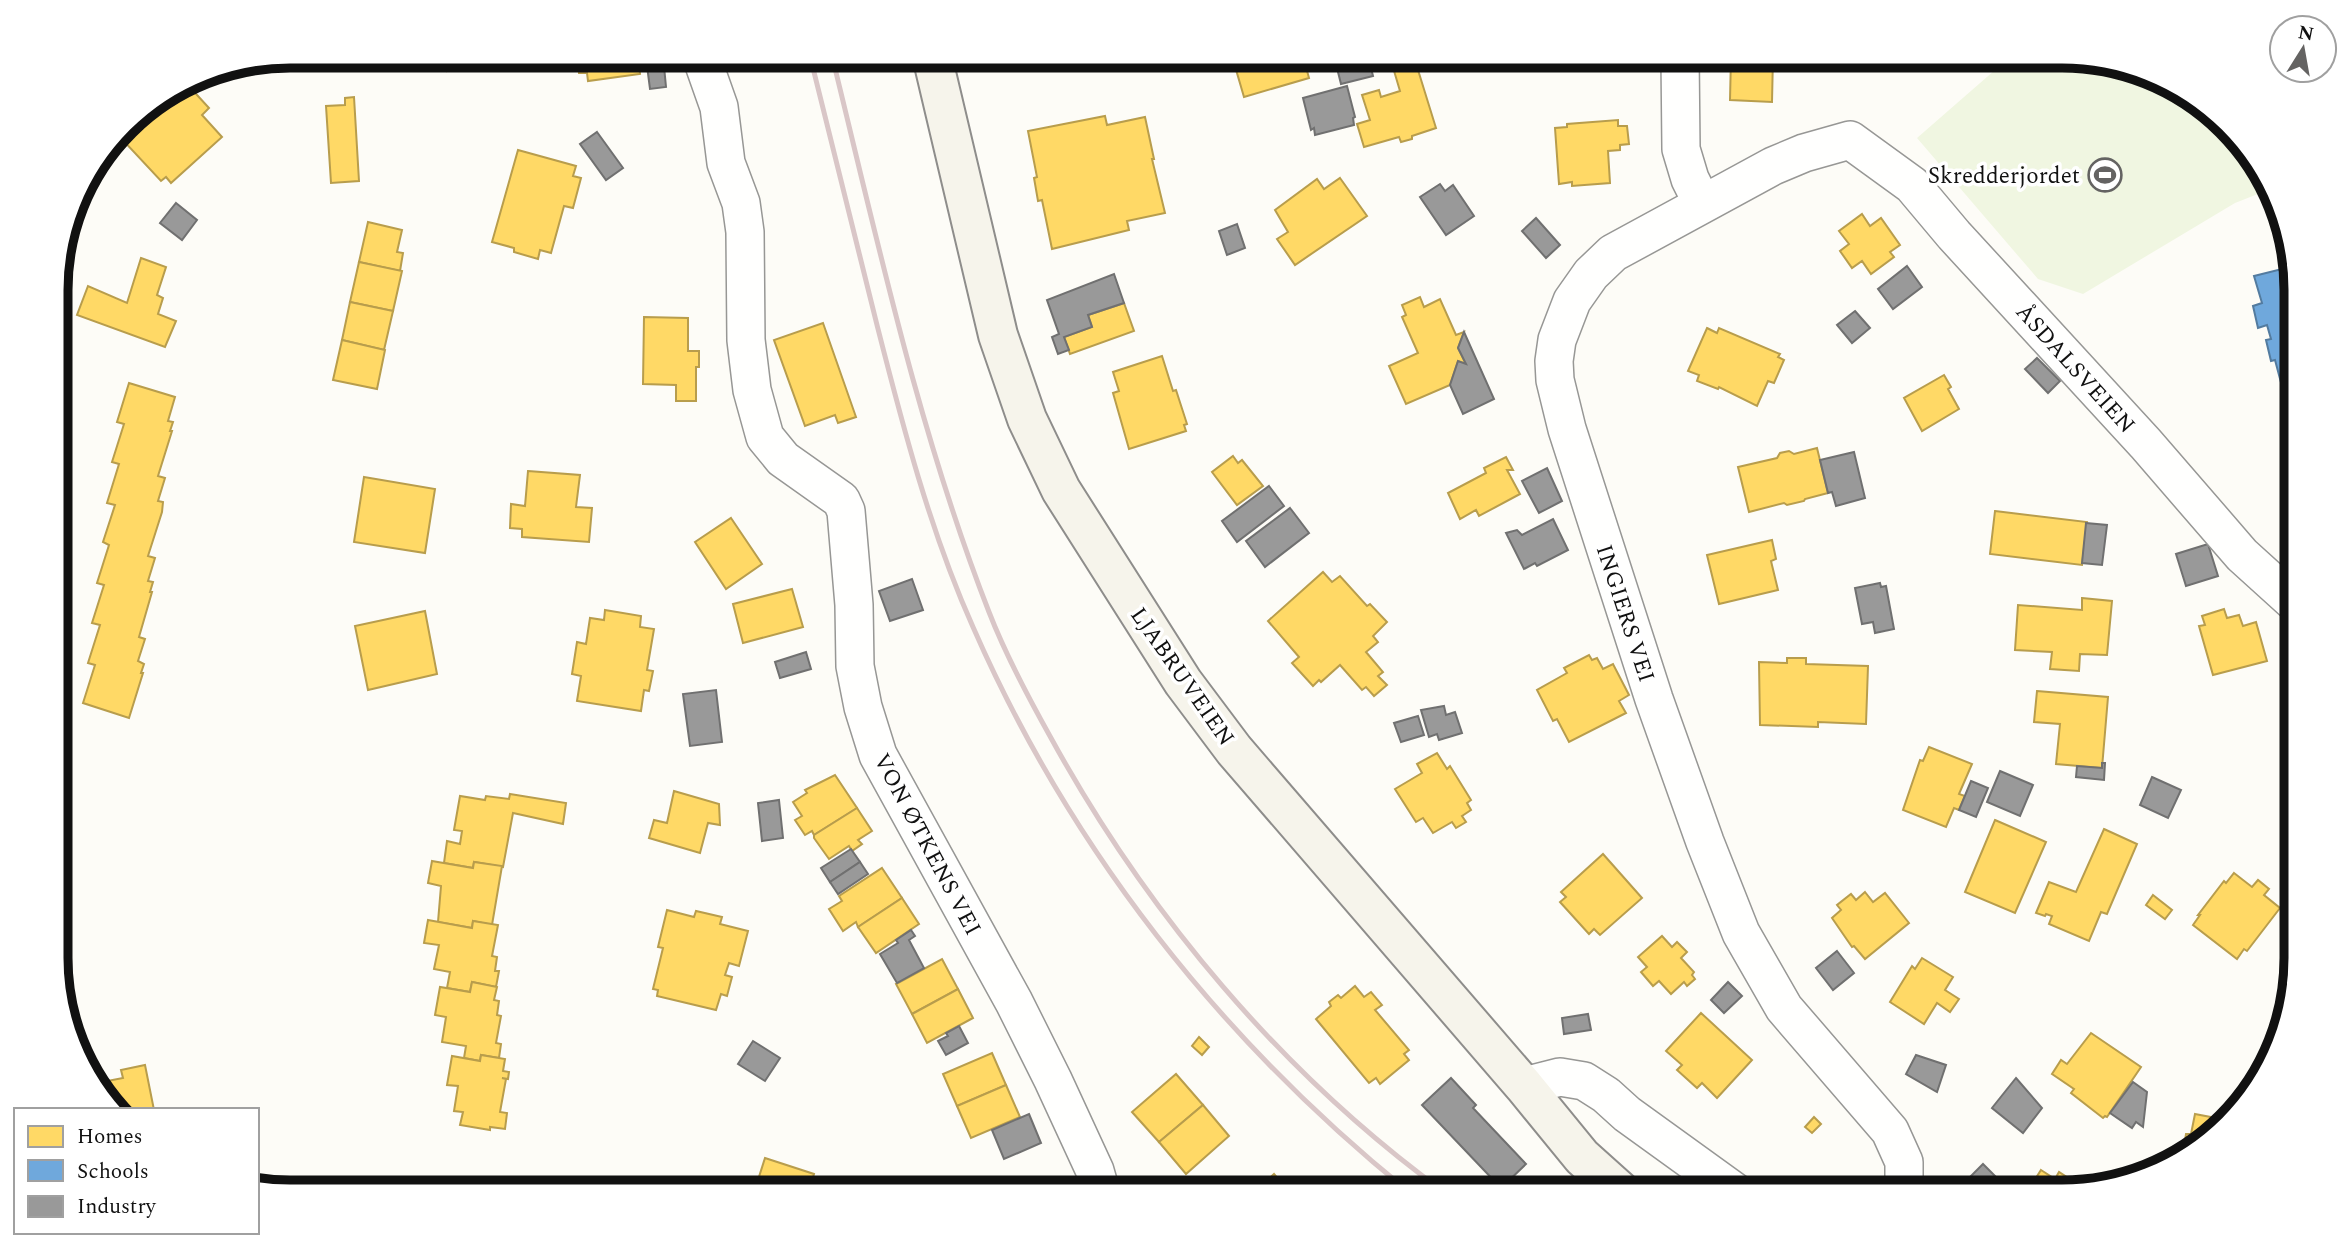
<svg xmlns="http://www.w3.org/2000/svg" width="2352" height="1248" viewBox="0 0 2352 1248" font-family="Spectral,serif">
<rect width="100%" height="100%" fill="#fdfcf7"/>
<polygon fill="#f0f6e1" points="2011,56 2061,56 2166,80 2256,160 2268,190 2235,203 2083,294 2038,279 1917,138"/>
<g fill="#ffd966" stroke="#b89d4c" stroke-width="2">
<polygon points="443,56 485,56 486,60 447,71"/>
<polygon points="577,56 638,56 640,74 588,81 587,73 579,73"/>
<polygon points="1019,56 1046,56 1047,61 1022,67"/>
<polygon points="1232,56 1303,56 1309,78 1244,97"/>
<polygon points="1731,56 1773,56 1772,102 1730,100"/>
<polygon points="1414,57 1436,128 1412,136 1412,139 1401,142 1399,137 1364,147 1357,124 1370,120 1362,95 1379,90 1381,97 1400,91 1392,64"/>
<polygon points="186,83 209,108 202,115 222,137 171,183 166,177 161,181 119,136 136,114"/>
<polygon points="354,97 359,181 331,183 326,106 345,105 345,98"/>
<polygon points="1105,116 1107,125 1145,117 1154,159 1152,159 1165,213 1127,221 1129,230 1052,249 1042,200 1038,201 1034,178 1037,177 1028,131"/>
<polygon points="1618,120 1618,126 1627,126 1629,144 1620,145 1620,150 1608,151 1610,183 1572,186 1572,182 1559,184 1555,128 1567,127 1567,124"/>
<polygon points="518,150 576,166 573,176 581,178 573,208 564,206 551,253 540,250 538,259 514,252 514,248 492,242"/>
<polygon points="1340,178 1367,216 1295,265 1277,239 1288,232 1275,210 1317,179 1324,189"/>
<polygon points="1862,214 1870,226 1881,218 1900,245 1890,252 1894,257 1871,274 1862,261 1852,268 1840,251 1849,244 1839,231"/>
<polygon points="368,222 402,230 397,252 403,253 400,271 359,262"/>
<polygon points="141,258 166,267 157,295 163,298 158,314 176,321 165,347 77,315 88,286 127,303"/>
<polygon points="359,262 402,271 393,311 350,302"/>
<polygon points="1420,297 1424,307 1440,299 1456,335 1464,332 1458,348 1466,364 1458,361 1450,385 1406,404 1389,366 1418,353 1402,317 1406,315 1402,305"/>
<polygon points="350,302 393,311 384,350 342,340"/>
<polygon points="1124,303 1134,331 1070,354 1064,337 1092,327 1088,315"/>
<polygon points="644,317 688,318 688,351 699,351 699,367 696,367 696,401 676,401 676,385 643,384"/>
<polygon points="823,323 856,417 838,423 835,415 805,426 774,340"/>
<polygon points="1707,328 1717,333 1719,328 1780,354 1778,357 1784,360 1774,383 1768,381 1757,406 1719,387 1718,389 1697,381 1699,375 1688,371"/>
<polygon points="342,340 385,350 377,389 333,380"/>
<polygon points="1162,356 1173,391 1176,390 1187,424 1184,425 1186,431 1129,449 1113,393 1119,391 1113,372"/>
<polygon points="1944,375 1951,387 1948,389 1959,409 1922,431 1904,398"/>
<polygon points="129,383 175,397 168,421 173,422 170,431 172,431 158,476 165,478 158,501 163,502 162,512 148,556 155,558 148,581 153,582 150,592 152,592 139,637 145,639 138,661 144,664 141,673 143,673 129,718 83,703 95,665 88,663 100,625 92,623 104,585 97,583 109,545 103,542 115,505 107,503 119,464 112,462 124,424 117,422"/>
<polygon points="1817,448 1828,493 1805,499 1804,501 1787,505 1784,503 1749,512 1738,467 1777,458 1780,453 1789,451 1794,454"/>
<polygon points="1233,456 1238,463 1242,460 1263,486 1237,505 1212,472"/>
<polygon points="1506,457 1513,470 1507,470 1520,494 1479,516 1476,510 1460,519 1448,493 1486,473 1484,468"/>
<polygon points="528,471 580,475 576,507 592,508 589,542 522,537 522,529 510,528 511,504 525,506"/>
<polygon points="364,477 435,489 425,553 354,542"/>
<polygon points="1995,511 2087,522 2082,565 1990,554"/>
<polygon points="731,518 762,564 726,589 695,542"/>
<polygon points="1772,540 1776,559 1771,561 1778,590 1719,604 1707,555"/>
<polygon points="1323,572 1332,582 1340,576 1367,606 1370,604 1387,622 1373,636 1378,642 1366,652 1383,672 1378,676 1387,685 1374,696 1366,687 1362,690 1340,665 1321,682 1319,680 1313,686 1292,663 1299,657 1268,621"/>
<polygon points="792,589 803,627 743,643 733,604"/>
<polygon points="2082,598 2112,601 2107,655 2080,654 2079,671 2050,669 2052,652 2015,650 2018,605 2082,610"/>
<polygon points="2224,609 2227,618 2239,615 2243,626 2256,622 2267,661 2213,675 2199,626 2205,625 2202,616"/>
<polygon points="605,610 641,616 640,627 654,629 647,670 653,671 649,691 644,690 641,711 577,701 581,676 572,674 577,642 586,644 590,618 604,620"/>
<polygon points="425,611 437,674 368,690 355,626"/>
<polygon points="1589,655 1592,660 1597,658 1603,669 1613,664 1629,695 1619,701 1626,713 1569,742 1557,719 1553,721 1537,690 1567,673 1564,668"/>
<polygon points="1787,658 1806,658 1806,664 1868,666 1866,724 1818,722 1818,727 1760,725 1759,662 1787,663"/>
<polygon points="2037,691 2108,697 2102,768 2056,764 2060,724 2034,722"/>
<polygon points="1929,747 1972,764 1959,794 1965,796 1959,810 1954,808 1946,827 1903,810 1920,760 1923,761"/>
<polygon points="1437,753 1447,769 1450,766 1471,800 1467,803 1471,810 1462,816 1466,822 1456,828 1452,822 1433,833 1423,818 1416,822 1395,789 1422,773 1417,764"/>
<polygon points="835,775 857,808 814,835 812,831 805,835 795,820 802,816 793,802 807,793 805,790"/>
<polygon points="674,791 719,804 720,825 708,823 700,853 649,838 654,820 667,823"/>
<polygon points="510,794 566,803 563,824 513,813 503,867 474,862 473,868 444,863 447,841 460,844 462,831 454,830 460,796 485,800 486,796 509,799"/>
<polygon points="857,808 872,831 858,840 862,844 852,851 849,846 829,859 814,838 814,835"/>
<polygon points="1995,820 2046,842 2015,913 1965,892"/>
<polygon points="2104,829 2137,844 2107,914 2101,912 2089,941 2049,924 2052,916 2046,914 2045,916 2036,913 2049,882 2076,892"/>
<polygon points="1603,854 1642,898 1600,935 1594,929 1589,934 1560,902 1566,897 1561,892"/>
<polygon points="432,861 473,868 474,862 502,866 492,925 473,921 472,928 438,922 441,886 428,883"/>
<polygon points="882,868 902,898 858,927 856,922 843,931 829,909 842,901 839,896"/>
<polygon points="2234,873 2252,887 2258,880 2269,889 2264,895 2280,908 2247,951 2244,949 2237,959 2193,925 2200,915 2198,915 2224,881 2226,883"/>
<polygon points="1865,892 1873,902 1885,893 1909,923 1865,959 1854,946 1852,947 1832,918 1841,910 1837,905 1851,894 1856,900"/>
<polygon points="2153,895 2172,910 2165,919 2146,905"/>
<polygon points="902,898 919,924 876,953 858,927"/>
<polygon points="667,910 694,917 696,911 722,917 720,924 748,931 739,966 729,963 725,975 732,977 727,996 721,994 716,1010 657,996 658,990 653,989 663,948 658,947"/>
<polygon points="428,920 472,928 473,921 498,925 492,956 497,957 495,971 499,971 496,987 472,982 470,992 447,988 450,972 434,969 439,945 424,943"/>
<polygon points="1662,936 1672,947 1677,942 1687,952 1681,958 1694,972 1692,975 1695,979 1687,986 1684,982 1671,994 1659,981 1653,986 1641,972 1647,967 1638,957"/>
<polygon points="1922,958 1953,977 1945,990 1959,999 1950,1012 1937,1003 1924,1024 1890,1002 1912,966 1915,969"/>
<polygon points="942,959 958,989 912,1014 896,984"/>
<polygon points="472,982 497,987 494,1000 499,1001 497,1015 501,1016 496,1043 501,1044 499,1058 481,1055 480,1061 464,1058 466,1046 442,1042 446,1017 435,1015 440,987 470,992"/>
<polygon points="1355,986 1364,997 1371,992 1382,1005 1375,1010 1409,1050 1404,1054 1409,1060 1380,1084 1376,1078 1369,1083 1316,1019 1331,1006 1329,1002 1338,995 1341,998"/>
<polygon points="958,989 973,1018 927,1043 912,1014"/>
<polygon points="1701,1013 1752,1060 1717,1098 1702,1083 1697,1088 1677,1070 1682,1065 1666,1051"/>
<polygon points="2091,1033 2141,1067 2107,1117 2105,1116 2103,1118 2071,1093 2074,1089 2052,1074 2061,1060 2067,1064"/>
<polygon points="1199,1037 1209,1047 1202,1055 1192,1046"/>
<polygon points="992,1053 1006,1085 957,1106 943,1074"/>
<polygon points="481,1055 505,1059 503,1071 509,1072 508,1079 502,1078 506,1079 500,1112 507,1113 505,1129 490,1127 490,1130 460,1125 463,1112 454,1111 458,1086 447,1085 452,1056 480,1061"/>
<polygon points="145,1065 154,1110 116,1110 104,1100 97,1083 123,1078 121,1070"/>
<polygon points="1176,1074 1203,1105 1159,1142 1132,1112"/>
<polygon points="1006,1085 1020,1117 971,1138 957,1106"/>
<polygon points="1203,1105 1229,1136 1186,1174 1159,1142"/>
<polygon points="2195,1114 2221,1119 2195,1149 2184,1147 2186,1134 2191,1134"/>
<polygon points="1814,1117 1821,1124 1812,1133 1805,1127"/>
<polygon points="765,1158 814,1174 809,1192 746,1192 749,1181 757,1183"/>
<polygon points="2041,1170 2055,1179 2059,1172 2085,1189 2076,1192 2027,1192"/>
<polygon points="1274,1174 1289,1192 1254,1192"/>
<polygon points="1310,1178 1320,1190 1317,1192 1298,1192 1296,1189"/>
</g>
<polygon fill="#6fa8dc" stroke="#537b9f" stroke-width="2" points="2294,266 2294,404 2287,405 2275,360 2271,361 2266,340 2271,339 2267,325 2258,328 2253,306 2262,303 2254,276"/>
<g fill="#999" stroke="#707070" stroke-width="2">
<polygon points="663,56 666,87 650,89 646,58"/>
<polygon points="969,56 986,56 988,67 972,70"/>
<polygon points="1334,56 1368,56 1373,76 1341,84"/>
<polygon points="1347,86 1355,117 1353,118 1354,125 1315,135 1314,128 1311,130 1303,98"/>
<polygon points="597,132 623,168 606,180 580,144"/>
<polygon points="1440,184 1445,191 1453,185 1474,216 1446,235 1420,197"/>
<polygon points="176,203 197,220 182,240 160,223"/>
<polygon points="1536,218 1560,245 1546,258 1522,231"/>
<polygon points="1237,224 1245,248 1227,255 1219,231"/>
<polygon points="1907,266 1922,287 1893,309 1878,289"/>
<polygon points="1114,274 1124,303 1088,315 1092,327 1064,337 1069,350 1058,354 1052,337 1059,334 1047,300"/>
<polygon points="1855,311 1870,328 1852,343 1837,325"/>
<polygon points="1464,332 1494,399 1463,414 1450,385 1458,361 1466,364 1458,348"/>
<polygon points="2037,358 2060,381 2048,393 2025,369"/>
<polygon points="1854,452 1865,498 1836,506 1832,492 1828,493 1820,460"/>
<polygon points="1547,468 1562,501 1539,513 1522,481"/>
<polygon points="1269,486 1284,506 1237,542 1222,521"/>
<polygon points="1290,508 1309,533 1265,567 1246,541"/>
<polygon points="1553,519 1568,550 1537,566 1535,563 1524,569 1506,533 1517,530 1522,535"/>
<polygon points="2086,523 2107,525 2102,565 2082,563"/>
<polygon points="2208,544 2218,576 2186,586 2176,554"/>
<polygon points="912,579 923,610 890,621 879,591"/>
<polygon points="1880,583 1881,587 1886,586 1894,629 1875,633 1873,622 1862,624 1855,588"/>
<polygon points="806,652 811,669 780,678 775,662"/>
<polygon points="716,690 722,742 690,746 683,694"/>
<polygon points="1444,706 1446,715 1455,712 1462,733 1439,740 1437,734 1429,737 1421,710"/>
<polygon points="1418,716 1424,735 1401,742 1394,723"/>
<polygon points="2102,763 2105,763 2104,780 2076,777 2077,766 2102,768"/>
<polygon points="2000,771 2033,785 2020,816 1987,802"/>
<polygon points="2152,777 2181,790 2168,818 2140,805"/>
<polygon points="1971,781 1988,788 1976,817 1959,810"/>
<polygon points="779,800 783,838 762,841 758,803"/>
<polygon points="851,849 860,862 830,882 821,868"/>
<polygon points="860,862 868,874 838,894 830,882"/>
<polygon points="2295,877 2296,878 2296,903 2283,893"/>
<polygon points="911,930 915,936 909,940 924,968 897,983 880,954 898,943 896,940"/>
<polygon points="1837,951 1854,973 1833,990 1816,968"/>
<polygon points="1728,982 1742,996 1724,1013 1711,1000"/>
<polygon points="1588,1014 1591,1030 1564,1034 1562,1018"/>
<polygon points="959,1026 968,1043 946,1055 938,1041 948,1036 946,1033"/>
<polygon points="753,1041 780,1058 765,1081 738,1064"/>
<polygon points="1916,1055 1946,1065 1937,1092 1906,1074"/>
<polygon points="1451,1078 1476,1105 1473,1108 1526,1164 1501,1188 1422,1105"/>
<polygon points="2016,1078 2042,1108 2023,1133 1992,1108"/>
<polygon points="2133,1082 2147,1092 2143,1127 2136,1122 2132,1128 2110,1113"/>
<polygon points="1029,1114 1041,1143 1004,1159 992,1130"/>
<polygon points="1983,1164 2005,1186 1999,1192 1962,1192 1959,1188"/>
<polygon points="925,1180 935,1192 911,1192"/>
</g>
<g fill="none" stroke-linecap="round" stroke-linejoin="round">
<defs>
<g id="street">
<polyline points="701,56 719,107 726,163 741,203 745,232 746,340 752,390 765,437 783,459 841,500 846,511 854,605 855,666 863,707 878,755 1014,1002 1053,1080 1095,1171 1101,1192"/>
<polyline points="1680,56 1681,149 1690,179 1702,203"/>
<polyline points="1524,1086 1560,1077 1584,1081 1606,1095 1627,1114 1735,1192"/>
<polyline points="1904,1192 1904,1162 1890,1131 1784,1008 1741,933 1705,842 1654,699 1567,429 1555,380 1554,361 1557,340 1572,301 1591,274 1613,253 1773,166 1804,153 1850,140 1912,185 1954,235 2146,444 2242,555 2295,603"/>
</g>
<polyline id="secondary" points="932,56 998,335 1027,419 1061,490 1183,682 1234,750 1524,1086 1582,1157 1621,1192"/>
</defs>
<use href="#street" stroke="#979795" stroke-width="40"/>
<use href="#secondary" stroke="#8e8d8b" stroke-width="42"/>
<use href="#street" stroke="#fffffe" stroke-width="37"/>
<use href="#secondary" stroke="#f6f4eb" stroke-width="38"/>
<g stroke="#d9c6c7" stroke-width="5">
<path d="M810,56c22,90 44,180 67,269 26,102 53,206 96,302 97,222 248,413 436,565"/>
<path d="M832,56c46,187 87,377 157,556 17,44 39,85 62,126 96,175 231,336 393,454"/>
</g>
</g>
<defs>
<symbol id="stadium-ring" viewBox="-11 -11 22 22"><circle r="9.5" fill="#fff" stroke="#646362" stroke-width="1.5"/><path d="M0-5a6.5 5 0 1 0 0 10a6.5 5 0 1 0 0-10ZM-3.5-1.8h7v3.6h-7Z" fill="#646362"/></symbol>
</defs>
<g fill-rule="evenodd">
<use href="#stadium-ring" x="2086" y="156" width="38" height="38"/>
</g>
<g text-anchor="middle" stroke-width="7" stroke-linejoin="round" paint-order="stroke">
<g font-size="23" fill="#111" stroke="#fff" text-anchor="end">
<text x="2080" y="183">Skredderjordet</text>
</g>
<g font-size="23" fill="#111" stroke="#fff">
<text transform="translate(2076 368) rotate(48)" y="8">ÅSDALSVEIEN</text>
<text transform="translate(1626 613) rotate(72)" y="8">INGIERS VEI</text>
<text transform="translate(1183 676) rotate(55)" y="8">LJABRUVEIEN</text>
<text transform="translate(928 844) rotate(62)" y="8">VON ØTKENS VEI</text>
</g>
</g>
<path d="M0 0H2352V1248H0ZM290 68H2062A222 222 0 0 1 2284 290V958A222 222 0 0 1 2062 1180H290A222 222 0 0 1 68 958V290A222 222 0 0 1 290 68Z" fill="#fff" fill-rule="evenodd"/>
<path fill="none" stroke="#111" stroke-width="9" d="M290 68H2062A222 222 0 0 1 2284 290V958A222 222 0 0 1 2062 1180H290A222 222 0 0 1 68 958V290A222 222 0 0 1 290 68Z"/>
<rect x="14" y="1108" width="245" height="126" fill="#ffffff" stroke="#a0a0a0" stroke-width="2"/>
<rect x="28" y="1126" width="35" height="21" fill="#ffd966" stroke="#a0a0a0" stroke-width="2"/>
<text x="77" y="1143" font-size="21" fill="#111111">Homes</text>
<rect x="28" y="1160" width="35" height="21" fill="#6fa8dc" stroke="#a0a0a0" stroke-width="2"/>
<text x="77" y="1178" font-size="21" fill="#111111">Schools</text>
<rect x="28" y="1196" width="35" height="21" fill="#999999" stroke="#a0a0a0" stroke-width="2"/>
<text x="77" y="1213" font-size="21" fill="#111111">Industry</text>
<g transform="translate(2303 49) rotate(11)"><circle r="33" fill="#ffffff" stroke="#a0a0a0" stroke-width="2"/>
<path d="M0-5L12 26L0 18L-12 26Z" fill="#646362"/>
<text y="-10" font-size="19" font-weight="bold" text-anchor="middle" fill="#111111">N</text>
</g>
</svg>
